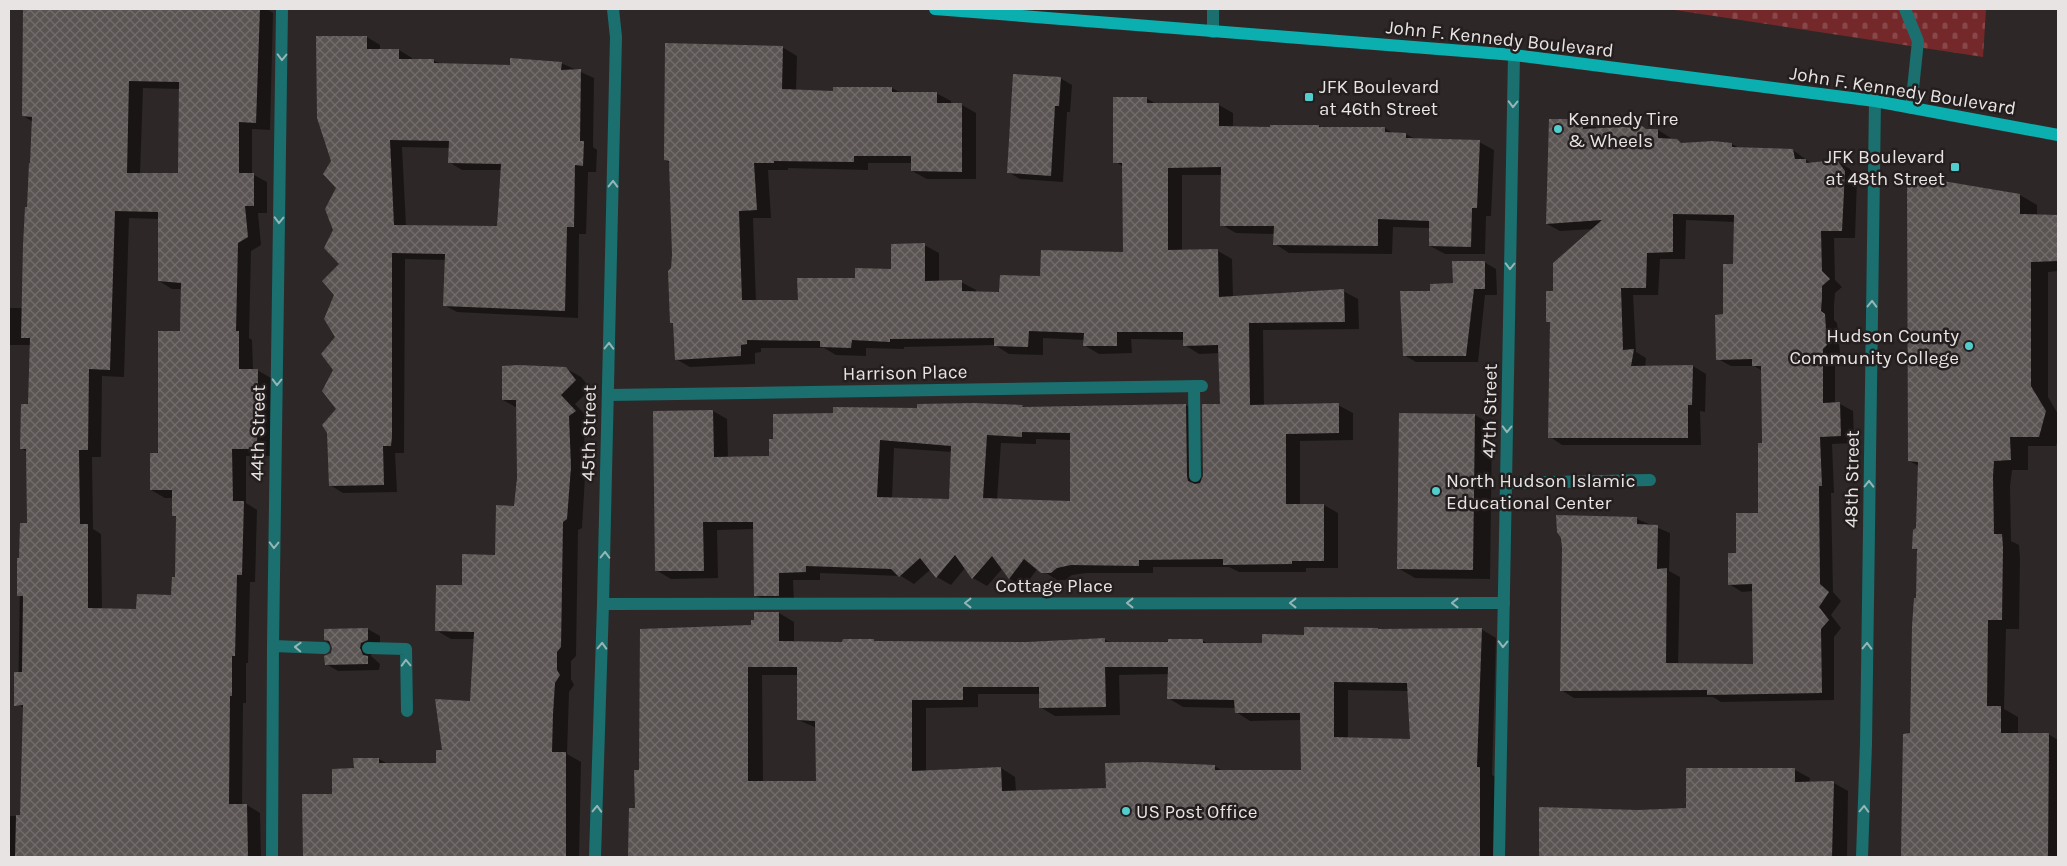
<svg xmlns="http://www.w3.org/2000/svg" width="2067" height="866" viewBox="0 0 2067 866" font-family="Karla,sans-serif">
<defs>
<pattern id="cemetery-stones" width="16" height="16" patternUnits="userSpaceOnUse" patternTransform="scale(1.25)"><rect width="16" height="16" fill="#74282a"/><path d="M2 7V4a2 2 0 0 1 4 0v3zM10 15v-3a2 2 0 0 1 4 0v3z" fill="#884749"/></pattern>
<pattern id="building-cross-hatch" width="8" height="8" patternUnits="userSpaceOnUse" patternTransform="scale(1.25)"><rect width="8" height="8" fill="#5a5453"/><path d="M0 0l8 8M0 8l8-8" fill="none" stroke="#726c6c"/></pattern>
</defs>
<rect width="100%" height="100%" fill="#2d2827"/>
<polygon fill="url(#cemetery-stones)" points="1668,9 1986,9 1983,57"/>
<g fill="#0007" fill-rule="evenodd">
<path d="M24,9h243l6,4 -3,117 -18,-1v45l15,8v31h-9l3,32 -10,6 -2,87 3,2 1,30h4l14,8 -1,78h-24v47l11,7 -2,72h-5l-2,81h-2v40h-3l-1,102h5l13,8 1,44h-252v-41h12l3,-108 -6,-3 3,-181 7,1 -1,-73 -6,-4 9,-42 1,-61h-22v-37h13l11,-186 -11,-7zM143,88l37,1 -1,85h-39zM129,218l30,1v62l13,8h10l-1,43 -30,158 14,8h8v17l4,2 -1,62 -3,17 -35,14h-36l-1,-76 -8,-5 -1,-72h9l1,-81 22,1z"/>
<path d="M318,37h49l13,8v5h19l13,8v2h21l8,4 70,2 50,-3 33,15 -1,69 4,3 -1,22h-8l-2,62h-7l-1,84 -121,-6 -13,-7 2,-45 -41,-1 -1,194h-9l2,39 -54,1 -13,-8 7,-76 -3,-39 3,-33 -2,-42 6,-31 -7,-34 3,-42zM402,147l48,1 -1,14 13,8h40l-4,57 -92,-1z"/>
<path d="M782,47l15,9 -1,35 38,1v-4h58l9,5h35l15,8v4h11l14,8v66h-49l-15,-8v-8h-44v7l-80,-2v2h-20l3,48h-18l3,84h43l57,-22 37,-10 31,-25 15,8v29h22l15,8v2l25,1 41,-15 83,-25 -1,-86 -9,-5 31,-64 12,7h61l14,8v15l86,-2 4,2h62l9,6h12l9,5 64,3 15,8 -3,66h-5l-1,38h-40l-15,-8v-18l-37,-1 -1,27 -103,-1 -14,-9v-10l-39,-1 -14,-8v-50h-40v76h36l14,8 1,38 110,-6 15,8 1,30 -96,1 1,76 74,-1 15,8v27l-53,1v64h24l14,8v55h-32v4h-67l-10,-5h-76v6h-67l-14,2 -7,5h-8l-19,-12 -14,19 -14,-8 -7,-11 -16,18 -14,-8 -8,-10 -14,17 -14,-8 -6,-8 -17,15 -13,-8 -81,-3v7h-27l1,23h-24l-15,-8 -1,-66 -37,1 1,48 -47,1 -15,-9 57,-159 14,8 1,39 42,-1 4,-17 60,-25 188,-9 3,2 161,-3 14,9 1,71 20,-80 -1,-52 -21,1 -14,-9v-5l-54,-1 1,14 -33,1 -15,-9 1,-5 -42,-2v17l-34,-1 -14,-9 -91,2v2l-38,-1v8l-30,-1 -12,-7h-63v4l-6,1v11l-65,3 -14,-8 -2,-35 -3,-2 2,-67 -3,-92 -5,-3zM1036,439l35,1 1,62 -75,-2 4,-57 35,1zM894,448l58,4 -2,49 -58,-2z"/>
<polygon points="1060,78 1072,85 1070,112 1067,112 1063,182 1020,179 1008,172"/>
<polygon points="1583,120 1596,127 1596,130 1658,130 1671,138 1671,140 1684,144 1732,144 1739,148 1793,150 1812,164 1837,161 1850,169 1857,179 1855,238 1834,238 1835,280 1842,287 1835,293 1834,305 1834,320 1837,323 1840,353 1835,357 1835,404 1840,404 1853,411 1854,443 1832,444 1834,493 1831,493 1833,592 1841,601 1831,615 1841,628 1834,637 1834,700 1721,702 1713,697 1574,698 1561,690 1637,519 1670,533 1669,571 1680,577 1678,665 1754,665 1753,591 1742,592 1729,584 1737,554 1759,514 1763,444 1763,371 1754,366 1731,366 1718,359 1734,265 1735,222 1686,220 1685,259 1660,259 1658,295 1633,295 1636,352 1646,358 1645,367 1693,366 1706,374 1705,412 1700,411 1701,445 1562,445 1550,437 1552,323 1547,321 1555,293 1594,229 1560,231 1547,224"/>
<polygon points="2020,195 2037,205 2037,216 2058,216 2058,271 2048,272 2048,397 2058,414 2058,439 2056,446 2028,446 2028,470 2012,470 2010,486 2011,541 2019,545 2020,558 2019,629 2006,629 2004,709 2018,717 2018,734 2048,734 2058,740 2058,857 1903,857 1904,735 1911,735 1918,551 1914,548 1918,529 1919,466 1909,461"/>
<polygon points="1484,262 1496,269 1497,295 1485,295 1478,362 1416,362 1404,355 1431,292 1454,284"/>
<polygon points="565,368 581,377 591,389 575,404 590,420 584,424 585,476 582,528 578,530 576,656 571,661 571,679 574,685 569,692 567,754 581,762 579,857 304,857 303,796 334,795 355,770 379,759 388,764 437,764 471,702 475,639 451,639 436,630 463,587 497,557 515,507 518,478 517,408 503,400"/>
<polygon points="1475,415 1492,425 1490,579 1415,578 1398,568"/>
<path d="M756,613h23l15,9v21h50l29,-2 4,2h150l77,-4 7,4 92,-2 6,3 54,1 42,-8 76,-6 100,-2 15,9 -4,137 3,2v80h-866l1,-48h6l4,-38 112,-145 4,-5zM1169,674l-1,24 15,9 53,1v4l14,9 51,-1 1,51h-79l-9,-5 -106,23 -92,3 -1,-15 -14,-9 -75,3v-63l52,-1v-13h62v13l15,9 65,-1 -1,-40zM762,675h36v45l19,8 1,54h-55zM1348,690l60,1 3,49 -63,-1z"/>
<polygon points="368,629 380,636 380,647 373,650 371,656 380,664 379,670 338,671 326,664 333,648 325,639"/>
<polygon points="1795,770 1810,778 1809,783 1834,783 1848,791 1847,857 1540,857 1540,808 1638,811 1688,810"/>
</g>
<g fill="url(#building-cross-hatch)" fill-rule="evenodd">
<path d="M23,9h237l-4,114 -17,-1v51h15v33h-9l3,31 -10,6 -2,88h3v38h19l-1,80h-25l1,52h11l-2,74h-5l-2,81h-3v40h-2l-1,108h18l1,53h-233l1,-42h4l3,-110 -9,1v-34h8l1,-76h-6v-38h2l1,-35h7l-1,-74h-6l1,-45h7l2,-66h-9l2,-93 2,-38h2l2,-44h1l2,-46 -10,-1zM129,81l50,1 -1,91h-51zM115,211l43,1v69l23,2 -1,48h-22v122h-8v37h22v26h4l-1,61h-3l-1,18 -34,-1 -1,15 -48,-1v-84h-8l-1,-74h9l1,-81 21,1z"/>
<path d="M316,36h51v13h32v10h35v4l76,2v-7l52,4 -1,8 20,-1 -1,72h4l-1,25 -8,-1 -1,62h-7l-2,84 -122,-5 2,-52 -53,-1v183l-1,10h-8l1,39 -55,1 -2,-53 -5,-8 14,-16 -14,-18 11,-21 -12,-16 14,-17 -11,-18 10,-24 -12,-14 17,-17 -15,-16 9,-18 -8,-21 11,-21 -13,-14 8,-13 -14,-43zM390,140l59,1 -1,22 53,1 -4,62 -103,-1z"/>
<path d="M665,43l118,3 -1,43 51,2v-4h59v5h45v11h25v69l-51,-1v-15h-57v6l-80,-1v2h-20l3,47 -18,1 3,89h56l-1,-22h58v-10l36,1v-25l34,-1v38l37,-1v11l37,1 1,-17 40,1 1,-26 82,2 -1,-89h-9v-66h34v6h72v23l51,1v-2h49v2h66v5l21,1v5l74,2 -3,68h-5l-1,39 -42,-1v-25l-51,-2v27l-105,-1 1,-19h-54l1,-59 -53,1v82l50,-1 1,48 125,-8 1,33 -96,1 1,82 89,-2v30l-53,1v70h38v57h-32v3l-69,1v-6l-84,1v6l-68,-1 -14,3 -6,5h-10l-17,-14 -15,20 -17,-23 -20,23 -17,-24 -19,23 -16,-20 -21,19 -8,-8 -85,-3v6l-27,1v23h-25l-1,-74h-50l1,49h-49l-2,-160 60,-1 1,47 55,-1v-17h4v-25l60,-1v-6l84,1v-4l57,-1 49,2 -1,2 164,-3 1,72 1,5 7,3 5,-1 3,-7 -1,-72h18l-2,-59 -35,1v-14h-66v14h-34l1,-13 -55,-2 -1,16 -34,-1v-8l-104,1v3l-38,-2 -1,8 -31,-1v-6l-73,-1v4l-6,1v11l-66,4 -2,-37h-3l-2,-52 3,-3 1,-13 -3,-94 -5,-1zM1022,432l48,1v68l-87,-3 4,-63 35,2zM880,440l71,6 -2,53 -72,-2z"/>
<polygon points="1013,74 1061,77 1059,106 1055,106 1051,176 1007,173"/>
<polygon points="1549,119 1583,119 1583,129 1642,126 1646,129 1658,129 1658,138 1677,139 1681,143 1713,141 1732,143 1732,147 1793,149 1795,159 1806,159 1806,163 1837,160 1845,171 1842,231 1821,231 1822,271 1830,279 1822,286 1822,297 1821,311 1825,314 1827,345 1823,349 1823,403 1840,402 1841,436 1820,437 1822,486 1819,486 1820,584 1829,592 1819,607 1829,620 1821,629 1822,693 1707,695 1707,690 1560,691 1562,548 1561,538 1557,532 1556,515 1637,517 1637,524 1658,525 1657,569 1667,568 1666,663 1753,664 1752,584 1728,585 1728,553 1736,553 1736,513 1758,513 1758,443 1762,443 1761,366 1752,366 1752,359 1716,360 1715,315 1723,314 1723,264 1733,264 1734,215 1673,214 1673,252 1647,253 1646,288 1621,288 1623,350 1634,349 1631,366 1693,365 1692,405 1688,405 1688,438 1548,438 1550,322 1546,322 1546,291 1553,291 1553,263 1602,220 1546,224"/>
<polygon points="1907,175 2020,194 2020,214 2058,215 2058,261 2031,262 2031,386 2046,411 2039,437 2010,437 2011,460 1994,461 1993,476 1994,534 2002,534 2003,547 2002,620 1988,620 1987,706 2001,706 2001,733 2049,733 2048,857 1901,857 1903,734 1910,733 1912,626 1914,598 1916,598 1917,549 1912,549 1913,530 1916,528 1918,462 1908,461"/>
<polygon points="1452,261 1485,261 1485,289 1474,289 1466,356 1403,356 1400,291 1430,291 1430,284 1453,283"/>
<polygon points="518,365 566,367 576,380 561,395 576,411 569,416 571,467 567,519 563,522 561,647 557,652 557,670 560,675 555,683 553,714 552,752 566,752 566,857 303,857 302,794 332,794 332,769 354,768 353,758 379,758 379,763 436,763 436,750 442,750 435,699 470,701 474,632 435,631 436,585 462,585 462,554 495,555 496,505 514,506 517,478 516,400 502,400 502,366"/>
<polygon points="1399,413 1475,414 1473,570 1397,569"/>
<path d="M754,612h25v29l63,1 1,-3h31v2l153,1 78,-4v4h63v-3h35v4h59v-9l42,1v-8l74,1v1l104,-1 -5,139h3v90h-852l1,-49h6l-1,-38h5l1,-141 111,-4v-5h3zM748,667h49v53l18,1 1,60h-68zM1105,667h63l-1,32 67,1 1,13h65l1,57h-86v-5l-70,-3 -40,1 1,25 -104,3 -1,-24 -89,4v-71h51v-13h76v21l67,-1zM1334,682l73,1 3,56 -76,-2z"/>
<polygon points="368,628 368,640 361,643 360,648 363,655 368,656 368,664 325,665 324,656 331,653 332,648 329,641 324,640 324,629"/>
<polygon points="1686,768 1795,768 1795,782 1834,781 1832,857 1539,857 1539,807 1638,810 1686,808"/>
</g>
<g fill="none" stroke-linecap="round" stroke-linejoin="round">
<g stroke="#1b6f6f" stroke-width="12">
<polyline points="1905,9 1918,41 1911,108"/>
<polyline points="1194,386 1195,476"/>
<polyline points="1506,483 1650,480"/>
<polyline points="273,646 324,648"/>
<polyline points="368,648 406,649 407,711"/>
</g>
<g stroke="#1b6f6f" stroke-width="12">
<polyline points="1213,9 1213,32"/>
<polyline points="608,395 1202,386"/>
<polyline points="603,604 1504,603"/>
<polyline points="272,857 273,646 282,9"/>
<polyline points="595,857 603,604 616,37 613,9"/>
<polyline points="1499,857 1514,55"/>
<polyline points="1862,857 1866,744 1875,101"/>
</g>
<polyline stroke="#0cafb0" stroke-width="12" points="935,9 1514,55 1875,101 2058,135"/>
</g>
<defs><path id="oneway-chevron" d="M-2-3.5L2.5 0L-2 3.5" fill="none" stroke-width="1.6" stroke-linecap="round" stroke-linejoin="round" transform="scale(1.25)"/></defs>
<g stroke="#96b5b5">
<use href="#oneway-chevron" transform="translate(282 57) rotate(91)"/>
<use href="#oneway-chevron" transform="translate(1513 104) rotate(91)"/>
<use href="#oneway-chevron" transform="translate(613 184) rotate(-89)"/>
<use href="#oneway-chevron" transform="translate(279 220) rotate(91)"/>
<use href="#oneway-chevron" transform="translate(1510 266) rotate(91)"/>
<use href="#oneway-chevron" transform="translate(1872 304) rotate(-89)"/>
<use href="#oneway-chevron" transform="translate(609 346) rotate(-89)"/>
<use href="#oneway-chevron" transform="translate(277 382) rotate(91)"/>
<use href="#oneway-chevron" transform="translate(1507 429) rotate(91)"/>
<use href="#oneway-chevron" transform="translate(1869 484) rotate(-89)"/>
<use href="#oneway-chevron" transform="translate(274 545) rotate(91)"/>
<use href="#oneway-chevron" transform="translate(605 555) rotate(-89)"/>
<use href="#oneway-chevron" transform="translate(968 603) rotate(180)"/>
<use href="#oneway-chevron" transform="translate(1130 603) rotate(180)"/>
<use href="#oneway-chevron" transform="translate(1293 603) rotate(180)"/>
<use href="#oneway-chevron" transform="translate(1455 603) rotate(-180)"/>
<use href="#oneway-chevron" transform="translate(1503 644) rotate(91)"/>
<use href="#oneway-chevron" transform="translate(602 646) rotate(-88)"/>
<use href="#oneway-chevron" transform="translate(1867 646) rotate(-89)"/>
<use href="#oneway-chevron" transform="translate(298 647) rotate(-178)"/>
<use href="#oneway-chevron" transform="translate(406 663) rotate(-92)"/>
<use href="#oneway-chevron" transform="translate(597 809) rotate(-88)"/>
<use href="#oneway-chevron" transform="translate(1864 809) rotate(-88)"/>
</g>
<g fill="#52cdcd" stroke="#241e1e" stroke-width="2">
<rect x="1304" y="92" width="10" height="10" rx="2.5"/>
<circle cx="1558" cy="129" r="5"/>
<rect x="1950" y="162" width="10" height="10" rx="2.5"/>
<circle cx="1969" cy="346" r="5"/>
<circle cx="1436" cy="491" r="5"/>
<circle cx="1126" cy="811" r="5"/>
</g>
<g text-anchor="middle" stroke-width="5" stroke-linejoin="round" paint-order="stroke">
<g font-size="19" fill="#e8e4e4" stroke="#241e1e">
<text transform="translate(1500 38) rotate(6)" y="7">John F. Kennedy Boulevard</text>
<text transform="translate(1903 90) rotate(9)" y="7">John F. Kennedy Boulevard</text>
<text transform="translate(905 372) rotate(-1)" y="7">Harrison Place</text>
<text transform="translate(1489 411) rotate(-89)" y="7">47th Street</text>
<text transform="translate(257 433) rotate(-89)" y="7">44th Street</text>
<text transform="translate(588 433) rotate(-89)" y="7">45th Street</text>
<text transform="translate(1851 479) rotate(-89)" y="7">48th Street</text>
<text x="1054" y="592">Cottage Place</text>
</g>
<g font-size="19" fill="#e8e4e4" stroke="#241e1e" text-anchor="start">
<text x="1319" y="93">JFK Boulevard<tspan x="1319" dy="22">at 46th Street</tspan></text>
<text x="1568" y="125">Kennedy Tire<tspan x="1568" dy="22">&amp; Wheels</tspan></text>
<text x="1945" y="163" text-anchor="end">JFK Boulevard<tspan x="1945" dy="22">at 48th Street</tspan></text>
<text x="1959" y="342" text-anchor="end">Hudson County<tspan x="1959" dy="22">Community College</tspan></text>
<text x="1446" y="487">North Hudson Islamic<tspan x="1446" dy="22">Educational Center</tspan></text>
<text x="1136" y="818">US Post Office</text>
</g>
</g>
<rect width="2067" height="866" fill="none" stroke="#e8e4e4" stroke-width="20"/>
</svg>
